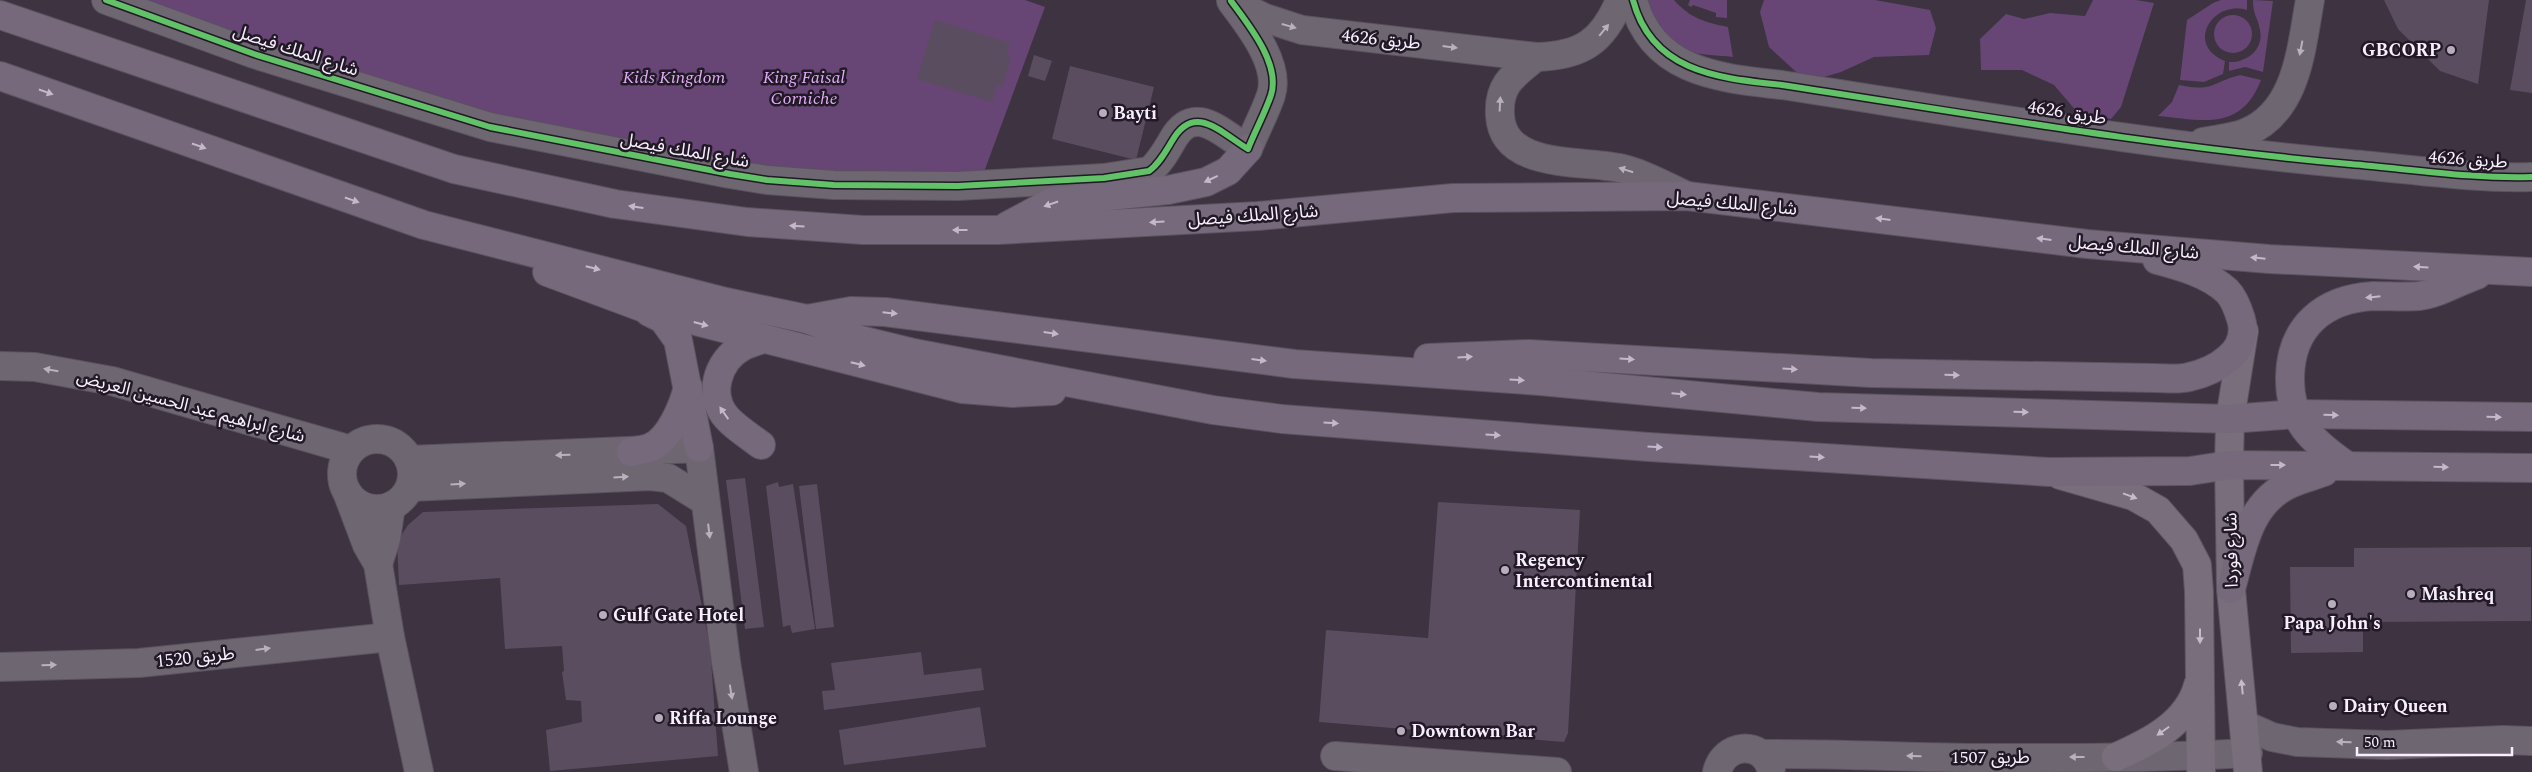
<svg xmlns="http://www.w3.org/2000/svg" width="2532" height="772" viewBox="0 0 2532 772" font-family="Spectral,'Noto Sans Arabic',serif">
<rect width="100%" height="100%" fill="#3d3341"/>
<g fill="#674575">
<polygon points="122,0 1025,0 1045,7 984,172 789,175 617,149 287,59"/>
<path d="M1648,0h26c16,18 30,22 54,27l5,30c-15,-2 -33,-1 -47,-7 -20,-8 -36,-29 -38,-50z"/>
<polygon points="1690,0 1727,0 1727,18 1716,17 1716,13 1693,5 1691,7 1688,5"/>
<polygon points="1764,0 1875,0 1930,10 1936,28 1929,55 1874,57 1841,72 1807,82 1769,47 1760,12"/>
<polygon points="2093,0 2136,0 2154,3 2121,107 2111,119 2078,113 2054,85 2022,70 1981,70 1980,39 2006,14 2024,19 2050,13 2085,16"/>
<path d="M2221,0h26v10c-35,-10 -62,35 -22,51l-2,13 -19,8 -24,-2 7,-60 26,-17z"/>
<path d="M2253,0l20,1 -10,71 -18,-5 -16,4v-9c18,1 35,-13 31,-32 -2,-13 -7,-14 -7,-30z"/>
<circle cx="2233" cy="34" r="19"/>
<path d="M2240,75l21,5c-20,52 -59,40 -103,36l14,-14 7,-17c35,7 31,-2 61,-10z"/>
</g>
<g fill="#5b4d60">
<polygon points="2384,0 2489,0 2478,84 2440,71 2398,29"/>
<polygon points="2526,0 2532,0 2532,93 2510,90"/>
<polygon points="935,20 1010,43 1006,57 1011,58 1002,87 997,85 992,102 917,79"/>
<polygon points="1034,55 1052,61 1045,81 1028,76"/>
<polygon points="1070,66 1154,87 1136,160 1052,139"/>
<polygon points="745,478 764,627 745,629 726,480"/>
<polygon points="778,482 779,487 793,484 815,629 792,633 790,625 783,627 766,486"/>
<polygon points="817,484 834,627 816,629 799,486"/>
<polygon points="1438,502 1580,510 1568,733 1564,742 1319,722 1326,630 1428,638"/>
<polygon points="658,504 686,526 710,647 718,756 550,771 546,730 582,722 581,701 566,700 562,672 564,671 562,646 505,649 500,578 399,585 397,542 408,525 423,512"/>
<polygon points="2531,547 2531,621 2363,622 2363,652 2291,653 2290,567 2354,567 2354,548"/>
<polygon points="921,652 924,675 981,668 984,690 824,710 822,691 835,690 831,663"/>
<polygon points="980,707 986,747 844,765 839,730"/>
</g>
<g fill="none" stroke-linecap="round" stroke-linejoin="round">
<defs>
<g id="minor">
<path d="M106,0l148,54 236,73 240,47 37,6 67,5 124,1 146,-8 45,-7c10,-7 17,-20 23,-30 22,-39 48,-9 76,8 7,-18 17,-36 23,-54 10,-31 -23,-71 -40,-94"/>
<path d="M1633,0c19,73 87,78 149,85 189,29 378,62 568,79 60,5 122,15 182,13"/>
<path d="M1234,3l31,15 37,12 234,27c45,-1 67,-15 84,-57"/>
<path d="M1536,57c-22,18 -38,27 -36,58 3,56 85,44 124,54 21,5 43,18 63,27"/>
<path d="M2203,142c14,-3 29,-4 42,-9 53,-21 56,-85 65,-133"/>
<polyline points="0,366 35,367 112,381 351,450"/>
<circle cx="377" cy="474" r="35"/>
<polyline points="409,460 699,448 726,662 744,772"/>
<polyline points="410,487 650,476 668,478 705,501"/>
<polyline points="347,492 367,545 378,564 390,637 419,772"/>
<polyline points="378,564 386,539 391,506"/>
<polyline points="0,667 139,663 390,637"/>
<polyline points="2245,725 2272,737 2297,742 2387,745 2503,740 2532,741"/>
<path d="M1762,754c76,-1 152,4 228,4 85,0 172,0 258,-5"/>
<polyline points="1335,756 1557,772"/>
<path d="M1717,772c7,-29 44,-32 54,-4"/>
</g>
<g id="major">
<polyline points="2244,331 2230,419 2229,465 2231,589 2248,772"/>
<polyline points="2060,475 2133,496 2158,510 2184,540 2197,565 2199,592 2201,772"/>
<path d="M2116,757c34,-15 72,-34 82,-72"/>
</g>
<g id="highway">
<polyline points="0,15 454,169 615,204 747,222 863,230 998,230 1258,216 1453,198 1687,196 2087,244 2269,259 2532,272"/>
<polyline points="0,76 424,225 726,302 807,319 861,340 914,353 1213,410 1282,419 1649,447 2049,472 2190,471 2229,465 2532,468"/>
<polyline points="1007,226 1052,202 1168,190 1206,182 1228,171 1248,149"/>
<polyline points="547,272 644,308 962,389 1013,393 1052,391"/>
<polyline points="649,312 663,319 678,340 699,448"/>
<polyline points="807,319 851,311 885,312 1294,364 1540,381 1818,407 2230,419 2296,414 2532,417"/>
<path d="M760,340c-6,2 -13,4 -18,7 -25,14 -35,49 -15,71 9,10 22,18 34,27"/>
<path d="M1428,358l101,-4 342,19 283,5c11,0 24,2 35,-1 27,-6 62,-26 52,-58 -3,-10 -7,-21 -14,-28 -18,-17 -47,-25 -70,-31"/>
<path d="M631,452c7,-2 14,-2 20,-5 19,-8 32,-41 37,-60"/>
<path d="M2346,465c-34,-24 -57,-44 -56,-88 1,-51 34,-78 83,-81 16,0 31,1 46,0 19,-2 40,-15 58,-21"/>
<path d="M2231,589c11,-39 17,-86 59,-105 11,-5 23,-8 34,-12"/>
</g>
</defs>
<use href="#minor" stroke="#5b525f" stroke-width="30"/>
<use href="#major" stroke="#5b525f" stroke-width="30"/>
<use href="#highway" stroke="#5b525f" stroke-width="30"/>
<use href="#minor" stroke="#6e6772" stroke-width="28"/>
<use href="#major" stroke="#786e7c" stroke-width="28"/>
<use href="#highway" stroke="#75697b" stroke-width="28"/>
<defs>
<g id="cycleway">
<path d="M106,0l148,54 236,73 240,47 37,6 67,5 124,1 146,-8 45,-7c10,-7 17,-20 23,-30 22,-39 48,-9 76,8 7,-18 17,-36 23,-54 10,-31 -23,-71 -40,-94"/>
<path d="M1633,0c19,73 87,78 149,85 189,29 378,62 568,79 60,5 122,15 182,13"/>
</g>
</defs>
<use href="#cycleway" stroke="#211925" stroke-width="9"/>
<use href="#cycleway" stroke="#61c268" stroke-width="6"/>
</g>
<defs><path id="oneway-solid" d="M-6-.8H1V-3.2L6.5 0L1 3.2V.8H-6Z" transform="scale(1.25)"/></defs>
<g fill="#bab1bf">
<use href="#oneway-solid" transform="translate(1289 26) rotate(16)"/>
<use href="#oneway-solid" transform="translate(1604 30) rotate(-51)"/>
<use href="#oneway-solid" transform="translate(1450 47) rotate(7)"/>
<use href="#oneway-solid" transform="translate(2301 48) rotate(101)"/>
<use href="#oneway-solid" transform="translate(1500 104) rotate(-87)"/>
<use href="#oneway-solid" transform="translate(1626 170) rotate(-163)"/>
<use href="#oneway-solid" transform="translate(51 370) rotate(-170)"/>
<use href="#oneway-solid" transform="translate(563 455) rotate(178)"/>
<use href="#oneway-solid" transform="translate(621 477) rotate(-3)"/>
<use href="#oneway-solid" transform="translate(458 484) rotate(-3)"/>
<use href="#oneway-solid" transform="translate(709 531) rotate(83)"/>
<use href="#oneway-solid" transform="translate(263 649) rotate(-7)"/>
<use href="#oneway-solid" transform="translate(49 665) rotate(-1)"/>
<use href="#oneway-solid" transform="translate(731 692) rotate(81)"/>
<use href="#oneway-solid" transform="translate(2344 742) rotate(-179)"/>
<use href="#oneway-solid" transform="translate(1914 756) rotate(-178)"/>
<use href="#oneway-solid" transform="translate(2077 757) rotate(-180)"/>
</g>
<g fill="#c4b9ca">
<use href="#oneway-solid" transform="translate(46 92) rotate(19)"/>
<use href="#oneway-solid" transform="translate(199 146) rotate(19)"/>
<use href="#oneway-solid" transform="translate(1211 179) rotate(155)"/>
<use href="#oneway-solid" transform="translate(352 200) rotate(19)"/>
<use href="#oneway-solid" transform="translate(1051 204) rotate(161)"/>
<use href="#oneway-solid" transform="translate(636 207) rotate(-172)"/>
<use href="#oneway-solid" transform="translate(1883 219) rotate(-173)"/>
<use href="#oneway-solid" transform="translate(1157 222) rotate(177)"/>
<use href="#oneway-solid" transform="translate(797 226) rotate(-176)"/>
<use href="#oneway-solid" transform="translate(960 230) rotate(-180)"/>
<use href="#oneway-solid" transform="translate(2044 239) rotate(-173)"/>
<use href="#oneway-solid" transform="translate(2258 258) rotate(-174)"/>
<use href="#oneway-solid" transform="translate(2421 267) rotate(-177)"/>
<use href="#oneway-solid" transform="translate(593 268) rotate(14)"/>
<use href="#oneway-solid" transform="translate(2373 297) rotate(174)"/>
<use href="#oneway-solid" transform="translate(890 313) rotate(6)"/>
<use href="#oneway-solid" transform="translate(701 324) rotate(15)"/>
<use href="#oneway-solid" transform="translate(1051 333) rotate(8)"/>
<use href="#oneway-solid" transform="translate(1465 357) rotate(-3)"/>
<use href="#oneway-solid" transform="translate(1627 359) rotate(3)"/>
<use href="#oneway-solid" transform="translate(1259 360) rotate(7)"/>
<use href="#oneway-solid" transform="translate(858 364) rotate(14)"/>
<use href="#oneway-solid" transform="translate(1790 369) rotate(3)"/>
<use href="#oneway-solid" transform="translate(1952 375) rotate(1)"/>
<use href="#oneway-solid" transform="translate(1517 380) rotate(4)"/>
<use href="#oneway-solid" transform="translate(1679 394) rotate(5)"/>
<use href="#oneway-solid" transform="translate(1859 408) rotate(1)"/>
<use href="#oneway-solid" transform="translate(2021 412) rotate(1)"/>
<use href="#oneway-solid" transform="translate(724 413) rotate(-125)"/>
<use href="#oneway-solid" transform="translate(2331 415) rotate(1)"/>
<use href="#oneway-solid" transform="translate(2494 417) rotate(1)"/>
<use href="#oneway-solid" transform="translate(1331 423) rotate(4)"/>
<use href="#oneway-solid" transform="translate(1493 435) rotate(4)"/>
<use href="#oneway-solid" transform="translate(1655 447) rotate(4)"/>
<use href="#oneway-solid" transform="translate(1817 457) rotate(4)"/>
<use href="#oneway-solid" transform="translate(2278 465)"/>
<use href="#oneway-solid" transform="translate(2441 467) rotate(1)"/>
</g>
<g fill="#c5bbca">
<use href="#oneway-solid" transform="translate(2130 496) rotate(20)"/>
<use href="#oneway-solid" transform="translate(2200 636) rotate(90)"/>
<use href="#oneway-solid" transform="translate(2242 687) rotate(-96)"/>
<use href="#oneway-solid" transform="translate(2163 731) rotate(145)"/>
</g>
<g fill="#b7adbc" stroke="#211925" stroke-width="2">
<circle cx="2451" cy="50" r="5"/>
<circle cx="1103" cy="113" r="5"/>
<circle cx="1505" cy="570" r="5"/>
<circle cx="2411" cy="594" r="5"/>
<circle cx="2332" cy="604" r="5"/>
<circle cx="603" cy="615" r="5"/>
<circle cx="2333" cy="706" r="5"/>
<circle cx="659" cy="718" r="5"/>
<circle cx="1401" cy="731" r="5"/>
</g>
<g text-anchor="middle" stroke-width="5" stroke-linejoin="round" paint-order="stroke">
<g font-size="18" fill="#f9eefe" stroke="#211925">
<text transform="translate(1381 39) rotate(6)" y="6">طريق 4626</text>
<text transform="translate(296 50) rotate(18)" y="6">شارع الملك فيصل</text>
<text transform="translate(2067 112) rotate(9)" y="6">طريق 4626</text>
<text transform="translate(685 150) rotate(10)" y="6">شارع الملك فيصل</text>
<text transform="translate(2468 159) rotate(4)" y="6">طريق 4626</text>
<text transform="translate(1732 203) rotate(5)" y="6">شارع الملك فيصل</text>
<text transform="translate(1253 215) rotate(-4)" y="6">شارع الملك فيصل</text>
<text transform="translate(2134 247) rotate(5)" y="6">شارع الملك فيصل</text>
<text transform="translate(191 406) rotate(15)" y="6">شارع ابراهيم عبد الحسين العريض</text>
<text transform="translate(2231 550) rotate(-91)" y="6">شارع فوردا</text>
<text transform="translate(195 657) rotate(-6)" y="6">طريق 1520</text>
<text x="1990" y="763">طريق 1507</text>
</g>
<g font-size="18" font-weight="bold" fill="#f9eefe" stroke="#211925" text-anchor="start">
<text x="2441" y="56" text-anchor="end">GBCORP</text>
<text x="1113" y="119">Bayti</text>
<text x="1515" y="566">Regency<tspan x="1515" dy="21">Intercontinental</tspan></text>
<text x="2421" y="600">Mashreq</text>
<text x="613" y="621">Gulf Gate Hotel</text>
<text x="2332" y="629" text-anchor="middle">Papa John's</text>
<text x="2343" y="712">Dairy Queen</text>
<text x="669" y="724">Riffa Lounge</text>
<text x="1411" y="737">Downtown Bar</text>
</g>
<g font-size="18" font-style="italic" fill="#dfaaf5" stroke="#211925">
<text x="674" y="83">Kids Kingdom</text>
<text x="804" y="83">King Faisal<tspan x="804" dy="21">Corniche</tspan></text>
</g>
</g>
<path d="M2357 747v8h155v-8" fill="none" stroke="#f9eefe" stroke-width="2.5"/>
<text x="2364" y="747" font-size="15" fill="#f9eefe" stroke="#211925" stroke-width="4" paint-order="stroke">50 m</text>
</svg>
